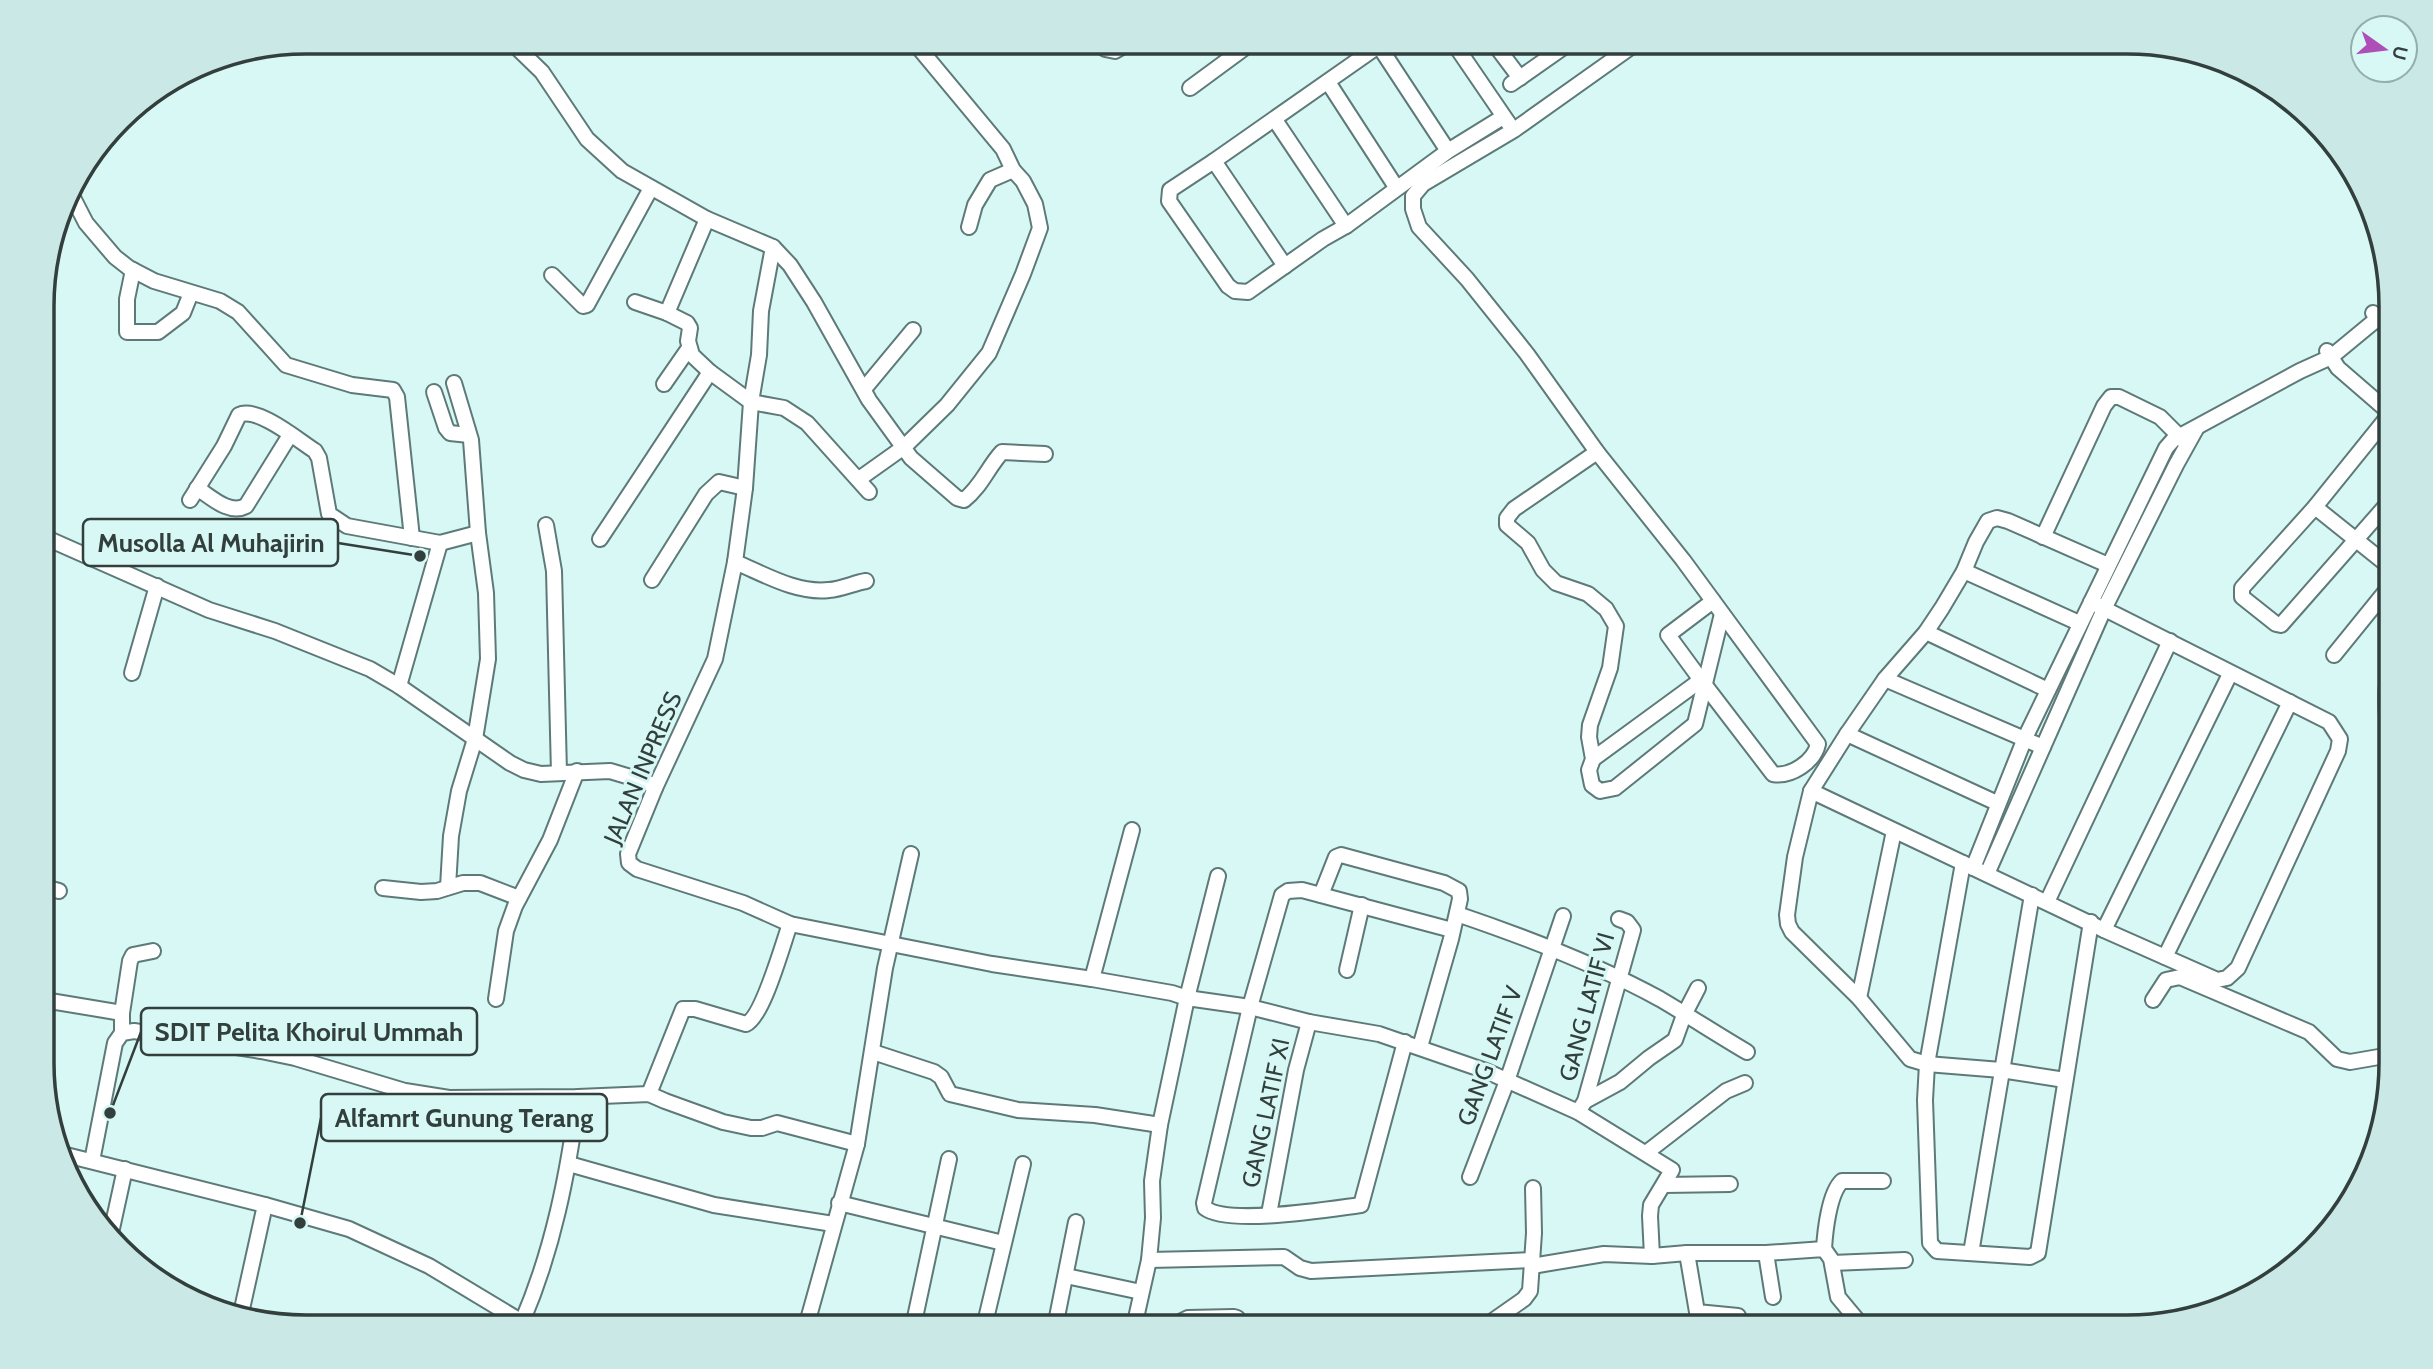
<svg xmlns="http://www.w3.org/2000/svg" width="2433" height="1369" viewBox="0 0 2433 1369" font-family="Cabin,sans-serif">
<rect width="100%" height="100%" fill="#d7f8f5"/>
<g fill="none" stroke-linecap="round" stroke-linejoin="round">
<defs>
<g id="minor">
<path d="M511,42l31,30 45,67 35,32 85,48 66,28 17,18 24,37 55,98 42,58 46,40 7,2c17,-13 24,-33 38,-48l43,2"/>
<polyline points="1098,42 1105,49 1115,51 1131,42"/>
<polyline points="1453,42 1509,124"/>
<polyline points="1493,42 1520,78"/>
<polyline points="1379,46 1448,151"/>
<polyline points="1328,82 1396,187"/>
<polyline points="1511,84 1571,42"/>
<polyline points="1190,88 1243,49 1248,42"/>
<polyline points="1275,120 1346,226"/>
<polyline points="1214,161 1170,190 1169,201 1228,286 1235,291 1248,292 1323,239 1346,226 1448,151 1503,117"/>
<polyline points="69,190 86,223 115,257 129,268 154,281 220,301 238,312 286,365 352,385 393,390 397,397 412,538"/>
<polyline points="969,227 975,205 990,180 1013,170"/>
<polyline points="773,247 761,311 759,355 751,402 745,488 735,562 715,659 655,788 628,854 629,863 637,869 743,903 790,924 992,964 1092,979 1172,993 1187,998 1250,1007 1309,1022 1379,1034 1486,1071 1578,1112 1672,1170 1651,1205 1650,1216 1652,1256"/>
<polyline points="1285,266 1214,161 1384,42"/>
<polyline points="133,270 127,299 127,332 158,332 183,313 191,293"/>
<polyline points="552,275 583,306 587,305 651,188"/>
<polyline points="635,302 667,313 687,323 690,328 688,341 692,355 710,372 751,402 784,408 807,423 869,492"/>
<polyline points="667,313 707,219"/>
<polyline points="2373,313 2390,331"/>
<polyline points="2327,351 2338,368 2390,413"/>
<polyline points="664,384 689,348"/>
<polyline points="864,389 913,330"/>
<polyline points="434,392 446,428 450,433 469,435"/>
<polyline points="2390,414 2315,507 2242,588 2242,597 2276,624 2281,625 2390,501"/>
<polyline points="1597,452 1514,509 1507,518 1507,525 1528,543 1543,570 1556,583 1588,594 1606,609 1616,626 1610,668 1590,725 1589,737 1593,759 1589,770 1592,785 1600,791 1615,788 1695,724 1722,614"/>
<polyline points="859,479 904,447 947,405 989,353 1023,274 1040,228 1035,204 1023,181 1013,170 1003,149 914,42"/>
<path d="M197,488c14,9 32,27 49,18l44,-71"/>
<path d="M190,500l34,-54 15,-31c18,-9 59,25 76,36l4,7 10,56 18,12 93,17 38,-10"/>
<polyline points="2315,507 2390,567"/>
<polyline points="546,525 554,571 559,773"/>
<polyline points="44,537 209,610 275,631 370,669 399,686 510,763 524,770 541,774 610,771 647,782 655,788"/>
<polyline points="2043,537 2104,406 2111,397 2119,397 2160,417 2186,443"/>
<polyline points="600,539 710,372"/>
<path d="M735,562c29,12 62,32 94,28 13,-1 25,-7 37,-9"/>
<polyline points="1964,571 2079,623"/>
<polyline points="652,580 706,494 719,482 745,488"/>
<polyline points="1926,632 2048,690"/>
<polyline points="2334,655 2390,586"/>
<polyline points="132,673 157,586"/>
<polyline points="1885,679 2043,747"/>
<polyline points="1701,680 1668,635 1713,601"/>
<polyline points="399,686 440,543"/>
<polyline points="1847,734 1997,803"/>
<path d="M2390,753c-1,-18 -8,-66 0,-80"/>
<path d="M1593,759l108,-79 72,94c18,3 41,-12 45,-30l-135,-184 -86,-108 -70,-98 -60,-75 -48,-52 -6,-18v-13l10,-12 91,-54 124,-88"/>
<polyline points="1811,791 2104,930 2217,980 2227,978 2238,968 2338,751 2340,739 2329,722 2091,602"/>
<polyline points="1963,863 1927,1064 1925,1100 1930,1243 1937,1251 2030,1257 2038,1253 2091,922"/>
<polyline points="1973,868 2025,738 2166,448 2173,440 2180,436 2300,371 2331,357 2377,319 2390,312"/>
<polyline points="1987,874 2104,609 2176,465 2196,429"/>
<polyline points="44,887 59,891"/>
<polyline points="448,887 451,836 459,791 475,739 488,659 486,593 478,533 471,440 454,383"/>
<polyline points="383,888 421,892 437,891 463,883 480,883 519,898"/>
<polyline points="1321,895 1336,857 1341,855 1444,883 1459,891 1460,899 1451,939 1420,1047"/>
<polyline points="2047,902 2170,641"/>
<path d="M1457,914c68,23 139,50 203,85 29,17 58,36 87,53"/>
<polyline points="2104,930 2230,674"/>
<polyline points="2165,957 2290,702"/>
<polyline points="1347,970 1362,905"/>
<polyline points="1092,979 1132,830"/>
<polyline points="1859,998 1894,831"/>
<polyline points="496,999 506,931 515,906 550,840 577,771"/>
<polyline points="44,1000 122,1013"/>
<polyline points="2153,1000 2166,980 2180,977 2309,1032 2337,1059 2350,1062 2390,1055"/>
<polyline points="122,1033 122,1013 130,961 133,955 153,951"/>
<path d="M1405,1042l-44,163c-31,4 -133,21 -156,3l-1,-5 46,-196 32,-112 6,-4 14,-1 150,40"/>
<polyline points="873,1052 934,1072 941,1077 950,1094 1018,1110 1095,1115 1160,1125"/>
<polyline points="2065,1080 2001,1070 1927,1064 1910,1059 1859,998 1792,932 1788,924 1787,915 1795,857 1811,791 1847,734 1885,679 1926,632 1942,608 1964,571 1976,542 1988,521 1997,518 2008,521 2108,565"/>
<path d="M649,1094l34,-85h12l51,15c17,-7 37,-81 44,-100"/>
<polyline points="1585,1101 1620,1082 1649,1058 1675,1040 1684,1015 1698,988"/>
<polyline points="1578,1112 1585,1101 1633,930 1627,922 1619,919"/>
<polyline points="1646,1153 1726,1091 1745,1083"/>
<polyline points="66,1155 265,1205 349,1229 429,1266 522,1322 526,1327"/>
<polyline points="92,1161 115,1043 122,1033 134,1031 261,1051 295,1058 405,1091 449,1098 578,1097 649,1094 665,1101 723,1122 751,1128 762,1128 777,1123 857,1144"/>
<polyline points="569,1164 714,1205 833,1224"/>
<polyline points="1470,1177 1507,1081 1563,916"/>
<polyline points="1664,1185 1730,1184"/>
<polyline points="839,1203 1003,1243"/>
<polyline points="1269,1214 1296,1070 1309,1022"/>
<polyline points="111,1233 125,1169"/>
<path d="M1824,1249c1,-17 5,-56 18,-68h41"/>
<polyline points="1687,1253 1697,1312 1738,1316"/>
<polyline points="1766,1253 1773,1297"/>
<polyline points="1971,1253 2032,895"/>
<polyline points="1149,1260 1284,1257 1300,1268 1311,1271 1532,1260"/>
<polyline points="1832,1263 1905,1260"/>
<polyline points="1532,1266 1604,1254 1652,1256 1687,1253 1766,1253 1824,1249 1831,1259 1838,1297 1863,1327"/>
<polyline points="1066,1276 1141,1292"/>
<polyline points="240,1318 265,1205"/>
<path d="M522,1322c31,-72 46,-148 56,-225"/>
<polyline points="806,1327 857,1144 885,968 911,854"/>
<polyline points="913,1327 949,1159"/>
<polyline points="984,1327 1023,1164"/>
<polyline points="1055,1327 1076,1222"/>
<polyline points="1134,1327 1149,1260 1153,1218 1152,1181 1160,1125 1187,998 1218,876"/>
<polyline points="1181,1327 1182,1321 1188,1318 1234,1317 1237,1318 1238,1327"/>
<polyline points="1484,1327 1524,1299 1530,1291 1534,1233 1533,1188"/>
</g>
</defs>
<use href="#minor" stroke="#5d7a78" stroke-width="18"/>
<use href="#minor" stroke="#fff" stroke-width="14"/>
</g>
<g text-anchor="middle" stroke-width="6" stroke-linejoin="round" paint-order="stroke">
<g font-size="24" fill="#323f3d" stroke="#d7f8f5">
<text transform="translate(643 768) rotate(-67)" y="8">JALAN INPRESS</text>
<text transform="translate(1587 1007) rotate(-75)" y="8">GANG LATIF VI</text>
<text transform="translate(1490 1056) rotate(-70)" y="8">GANG LATIF V</text>
<text transform="translate(1266 1113) rotate(-78)" y="8">GANG LATIF XI</text>
</g>
</g>
<path d="M0 0H2433V1369H0ZM306 54H2127A252 252 0 0 1 2379 306V1063A252 252 0 0 1 2127 1315H306A252 252 0 0 1 54 1063V306A252 252 0 0 1 306 54Z" fill="#cae9e6" fill-rule="evenodd"/>
<path fill="none" stroke="#323f3d" stroke-width="3.5" d="M306 54H2127A252 252 0 0 1 2379 306V1063A252 252 0 0 1 2127 1315H306A252 252 0 0 1 54 1063V306A252 252 0 0 1 306 54Z"/>
<path fill="none" stroke="#323f3d" stroke-width="2.5" d="M420 556L338 543M110 1113L141 1032M300 1223L321 1118"/>
<g fill="#323f3d" stroke="#d7f8f5" stroke-width="2.5">
<circle cx="420" cy="556" r="7"/>
<circle cx="110" cy="1113" r="7"/>
<circle cx="300" cy="1223" r="7"/>
</g>
<g fill="#d7f8f5" stroke="#323f3d" stroke-width="2.5">
<rect x="83" y="519" width="255" height="47" rx="7"/>
<rect x="141" y="1008" width="336" height="47" rx="7"/>
<rect x="321" y="1094" width="286" height="47" rx="7"/>
</g>
<g font-size="26" text-anchor="middle" font-weight="bold" fill="#323f3d">
<text x="211" y="552">Musolla Al Muhajirin</text>
<text x="309" y="1041">SDIT Pelita Khoirul Ummah</text>
<text x="464" y="1127">Alfamrt Gunung Terang</text>
</g>
<g transform="translate(2384 49) rotate(104)"><circle r="33" fill="#d7f8f5" stroke="#95aeab" stroke-width="2"/>
<path d="M0-5L12 26L0 18L-12 26Z" fill="#ae4fb8"/>
<text y="-10" font-size="19" font-weight="bold" text-anchor="middle" fill="#323f3d">U</text>
</g>
</svg>
